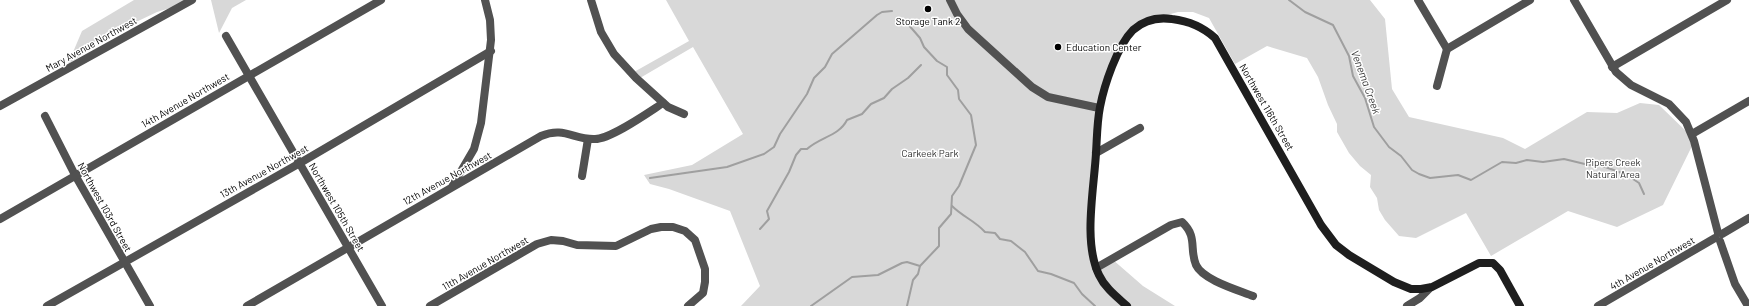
<svg xmlns="http://www.w3.org/2000/svg" width="1749" height="306" viewBox="0 0 1749 306" font-family="Barlow,sans-serif">
<rect width="100%" height="100%" fill="#fff"/>
<g fill="#d8d8d8">
<polygon points="134,0 197,0 157,12 94,42 79,57 68,64 82,31"/>
<polygon points="211,0 246,0 232,8 219,33"/>
<polygon points="666,0 1370,0 1385,19 1392,89 1409,117 1503,138 1525,149 1587,112 1617,113 1640,103 1659,105 1688,133 1692,146 1663,205 1617,227 1568,211 1491,256 1466,213 1416,238 1399,236 1385,220 1379,210 1377,198 1370,187 1371,175 1360,166 1349,153 1337,132 1337,124 1328,105 1318,77 1307,58 1267,46 1235,64 1209,18 1193,12 1178,12 1152,19 1134,30 1104,90 1091,222 1096,268 1112,259 1143,286 1175,306 741,306 760,286 730,211 669,189 650,184 644,175 692,165 743,134 693,47 640,78 634,72 689,41"/>
</g>
<g fill="none" stroke-linecap="round" stroke-linejoin="round">
<g stroke="#9f9f9f" stroke-width="2">
<polyline points="1289,0 1305,12 1333,25 1349,56 1353,76 1365,98 1374,127 1389,147 1401,156 1412,170 1419,174 1430,178 1458,175 1471,180 1502,162 1516,163 1527,160 1543,162 1564,159 1589,165 1600,165 1627,175 1639,183 1644,194"/>
<polyline points="650,178 727,167 764,154 774,147 780,134 807,94 814,78 825,67 832,54 877,15 882,12 892,11"/>
<path d="M952,206c11,11 22,14 33,26l10,1 5,6 11,2 14,11 13,19 13,3 23,9 8,11 13,12"/>
<path d="M760,229l9,-10 -2,-8 22,-39 7,-17 5,-6h6c13,-12 32,-13 40,-29l15,-6 9,-10 13,-6 8,-9 16,-11 13,-13"/>
<polyline points="811,306 852,277 878,275 902,263 907,262 920,266"/>
<polyline points="907,306 913,280 918,274 920,266 939,246 939,228 951,214 952,196 959,186 976,145 971,115 959,99 958,90 947,75 947,67 937,61 924,47 920,38 907,23"/>
</g>
<g stroke="#515151" stroke-width="8">
<polyline points="591,0 601,32 614,54 636,78 668,107 684,114"/>
<polyline points="950,0 957,14 968,29 1032,87 1048,97 1099,108"/>
<polyline points="1418,0 1447,49"/>
<polyline points="1574,0 1616,72 1631,85 1669,104 1686,122 1694,141 1718,233"/>
<polyline points="226,36 382,306"/>
<polyline points="1612,67 1727,0"/>
<polyline points="1437,86 1447,49 1530,0"/>
<polyline points="0,106 192,0"/>
<polyline points="45,116 75,175 150,306"/>
<polyline points="1692,134 1749,101"/>
<polyline points="1096,153 1140,128"/>
<polyline points="582,176 588,139"/>
<polyline points="453,185 474,149 481,123 491,40 490,20 485,0"/>
<polyline points="0,219 381,0"/>
<polyline points="1722,234 1749,218"/>
<polyline points="1720,241 1735,284 1748,306"/>
<path d="M1096,268l75,-43 11,-3c16,15 7,26 14,43 7,15 42,25 57,31"/>
<polyline points="47,306 300,163 491,51"/>
<path d="M247,306l294,-170c23,-10 33,4 54,3 16,0 54,-27 68,-36"/>
<polyline points="430,306 537,244 551,240 563,241 577,245 616,246 651,229 661,227 673,227 685,231 695,240 705,269 705,282 703,293 688,306"/>
<polyline points="1407,306 1420,298 1430,288"/>
<polyline points="1598,306 1715,238"/>
</g>
<path stroke="#1e1e1e" stroke-width="8" d="M1127,306c-10,-9 -22,-18 -28,-31 -16,-33 -5,-86 -3,-122 1,-15 1,-31 4,-46 4,-21 17,-61 33,-77 11,-10 25,-13 39,-11 17,2 31,8 43,19l106,187 15,20 13,10 45,27 17,7h10l11,-2 47,-24h14l7,7 20,36"/>
</g>
<g fill="#000" stroke="#fff" stroke-width="1.5">
<circle cx="928" cy="9" r="4"/>
<circle cx="1058" cy="47" r="4"/>
</g>
<g text-anchor="middle" stroke-width="3" stroke-linejoin="round" paint-order="stroke">
<g font-size="10" fill="#000" stroke="#fff">
<text x="928" y="25">Storage Tank 2</text>
<text x="1066" y="51" text-anchor="start">Education Center</text>
</g>
<g font-size="10" fill="#000" stroke="#fff">
<text transform="translate(91 44) rotate(-29)" y="4">Mary Avenue Northwest</text>
<text transform="translate(185 100) rotate(-30)" y="4">14th Avenue Northwest</text>
<text transform="translate(1267 107) rotate(60)" y="4">Northwest 116th Street</text>
<text transform="translate(264 171) rotate(-29)" y="4">13th Avenue Northwest</text>
<text transform="translate(447 178) rotate(-29)" y="4">12th Avenue Northwest</text>
<text transform="translate(105 207) rotate(61)" y="4">Northwest 103rd Street</text>
<text transform="translate(337 207) rotate(60)" y="4">Northwest 105th Street</text>
<text transform="translate(485 263) rotate(-30)" y="4">11th Avenue Northwest</text>
<text transform="translate(1652 263) rotate(-30)" y="4">4th Avenue Northwest</text>
</g>
<g font-size="10" fill="#2f2f2f" stroke="#fff">
<text x="930" y="157">Carkeek Park</text>
<text x="1613" y="166">Pipers Creek<tspan x="1613" dy="12">Natural Area</tspan></text>
</g>
<g font-size="11" font-style="italic" fill="#404040" stroke="#fff">
<text transform="translate(1366 82) rotate(70)" y="4">Venema Creek</text>
</g>
</g>
</svg>
